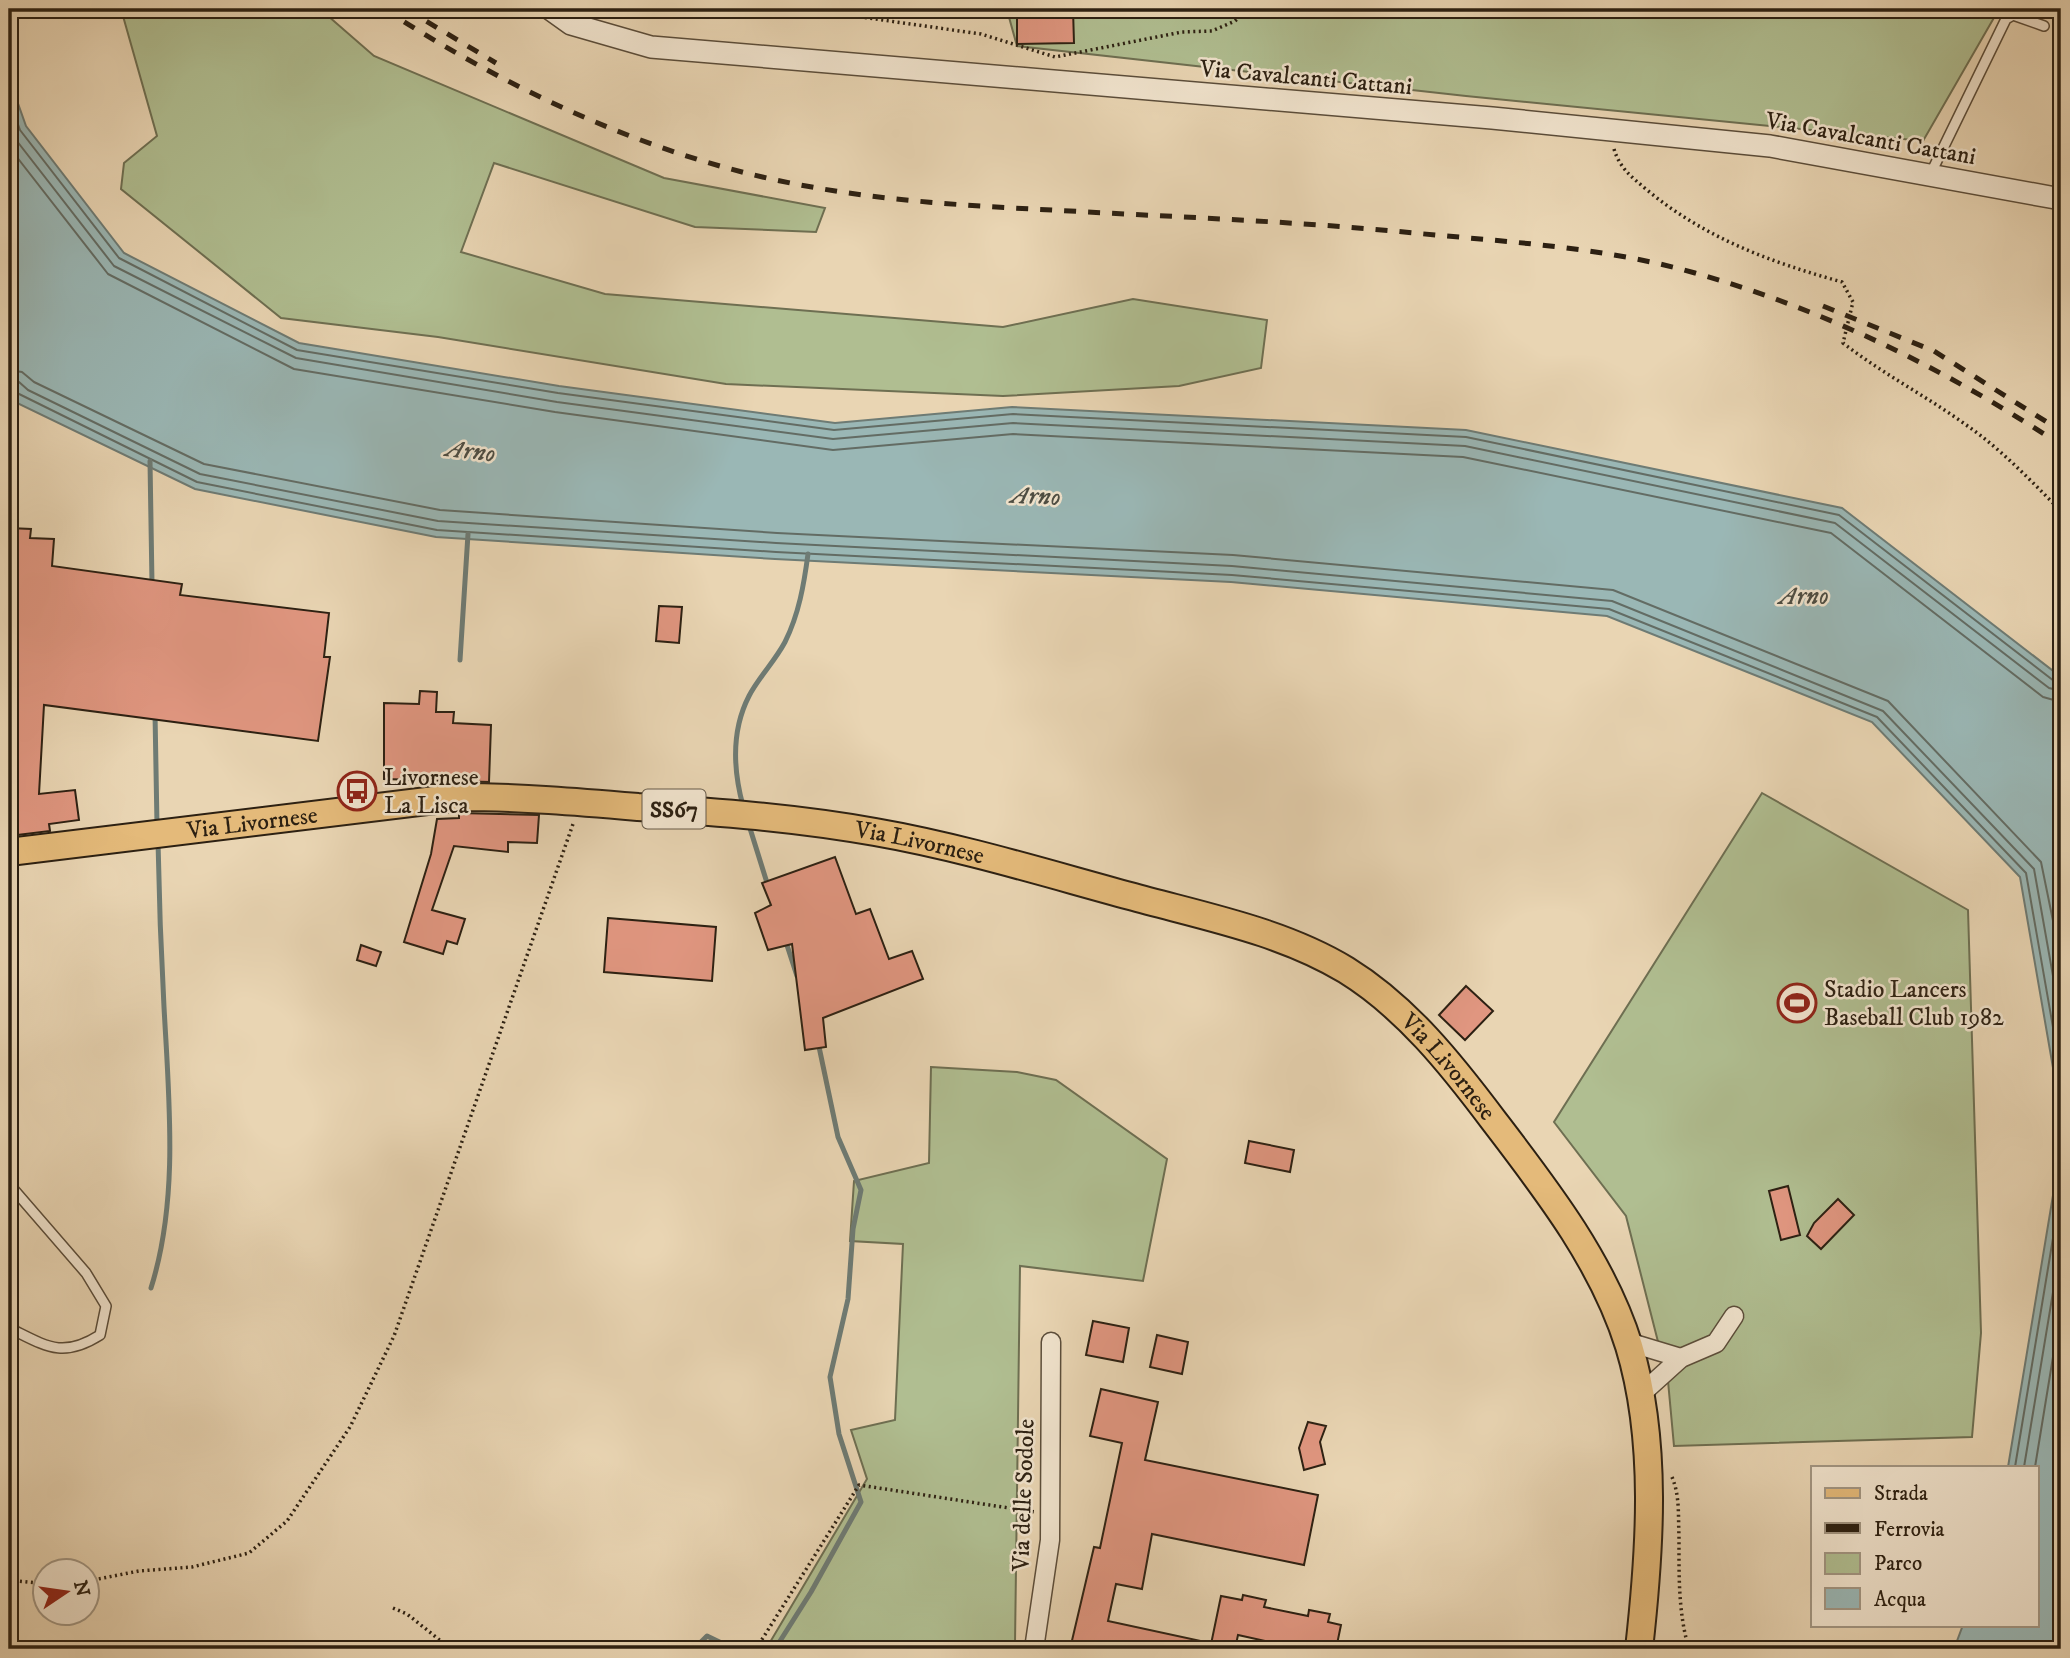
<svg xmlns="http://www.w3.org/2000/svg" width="2070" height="1658" viewBox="0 0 2070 1658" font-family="'IM FELL DW Pica',serif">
<rect width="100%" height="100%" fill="#e9d5b3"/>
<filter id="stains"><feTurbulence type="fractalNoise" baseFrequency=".00286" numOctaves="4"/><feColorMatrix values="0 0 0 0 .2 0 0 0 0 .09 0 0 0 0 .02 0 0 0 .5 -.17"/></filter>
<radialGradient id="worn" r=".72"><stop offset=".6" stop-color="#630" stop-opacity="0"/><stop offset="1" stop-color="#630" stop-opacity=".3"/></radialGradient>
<g fill="#b0be91" stroke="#6e6f52" stroke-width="2">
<polygon points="121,9 320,9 374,56 664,178 825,208 816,232 695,227 494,163 461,252 605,294 1003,327 1133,299 1267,320 1261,368 1179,386 1003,396 726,384 438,337 281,318 121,189 124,163 157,136"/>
<polygon points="998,9 1999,9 1923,141 1466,96 1017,46 1007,10"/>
<polygon points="1762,793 1968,910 1981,1333 1972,1437 1674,1446 1668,1381 1626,1216 1554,1122"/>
<polygon points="931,1067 1017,1072 1056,1080 1167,1159 1143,1281 1020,1266 1015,1644 989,1641 982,1649 766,1649 867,1479 851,1430 895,1420 903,1244 850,1241 854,1181 929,1163"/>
</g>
<g fill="#9ab7b5" stroke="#6e7b74" stroke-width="2">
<polygon points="9,78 26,126 124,253 299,343 559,386 835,423 1012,407 1466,430 1842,508 2061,677 2061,1114 2020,877 1872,722 1607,616 1231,582 775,559 436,537 195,489 17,403 9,393"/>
<polygon points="2061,1147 2061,1649 1954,1649 1963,1625 2037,1625 2037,1467 2008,1467"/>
</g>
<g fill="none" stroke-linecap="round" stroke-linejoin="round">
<g stroke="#636c64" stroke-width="2">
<polyline points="9,99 20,130 119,258 297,350 558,393 834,430 1013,414 1466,437 1839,515 2054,681 2061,682"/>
<polyline points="9,125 13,136 114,266 296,358 557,402 833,439 1013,423 1465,446 1835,523 2049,688 2061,691"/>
<polyline points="9,147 108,274 294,369 555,412 833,450 1013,434 1463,457 1831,533 2043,697 2061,702"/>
<polyline points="9,370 22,372 34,382 204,464 440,510 777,533 1233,555 1613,590 1888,701 2041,862 2061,960"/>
<polyline points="9,380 19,382 28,390 200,474 438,521 776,543 1232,566 1612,601 1883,711 2034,869 2061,1021"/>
<polyline points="9,389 197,482 437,530 776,552 1232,575 1609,609 1877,717 2026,873 2061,1073"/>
<polyline points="2015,1467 2061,1190"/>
<polyline points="2024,1467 2061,1244"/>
<polyline points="2035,1467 2061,1308"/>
</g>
<g stroke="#6e7b74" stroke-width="5">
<polyline points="150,461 152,584"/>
<polyline points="460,660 468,534"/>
<polyline points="155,713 157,825"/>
<path d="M743,806c-10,-37 -12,-75 6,-110 10,-19 26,-35 36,-54 14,-28 19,-58 23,-88"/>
<polyline points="748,822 768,886"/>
<polyline points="785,939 797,976"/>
<path d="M151,1288c28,-89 18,-188 13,-281 -3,-55 -5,-110 -6,-165"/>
<polyline points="694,1649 707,1636 734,1649"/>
<polyline points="775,1649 811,1592 861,1502 839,1434 830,1377 848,1299 853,1229 861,1190 838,1137 818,1042"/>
</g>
</g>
<g fill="#e09680" stroke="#2c2012" stroke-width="2">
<polygon points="1017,9 1073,9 1074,43 1017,44"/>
<polygon points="9,528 31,529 30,538 54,539 52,566 182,584 180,595 329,613 324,657 330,657 318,741 44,705 39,794 75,790 79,820 49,824 50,831 9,836"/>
<polygon points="659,606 682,607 679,643 656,641"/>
<polygon points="420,691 437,692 436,712 454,712 453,723 491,725 489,782 384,779 384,703 419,704"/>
<polygon points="459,813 539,815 537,843 508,842 508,852 454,846 432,910 465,919 457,944 447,941 443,954 404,942 431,854 437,819 459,818"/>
<polygon points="835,857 856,914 870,909 889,959 912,951 923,979 823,1018 826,1047 805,1050 792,944 768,950 755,913 771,905 762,883"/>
<polygon points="608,918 716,927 712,981 604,972"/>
<polygon points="361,945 381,952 376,966 357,960"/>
<polygon points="1466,986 1493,1011 1465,1040 1439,1015"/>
<polygon points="1249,1141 1294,1150 1290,1172 1245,1163"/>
<polygon points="1788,1186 1800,1235 1781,1240 1769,1191"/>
<polygon points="1838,1199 1854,1215 1821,1249 1807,1236 1814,1223"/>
<polygon points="1093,1321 1129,1328 1123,1362 1086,1355"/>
<polygon points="1157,1335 1188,1342 1182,1374 1150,1367"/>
<polygon points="1101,1389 1158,1402 1145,1460 1318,1495 1304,1565 1152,1534 1142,1589 1116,1584 1108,1621 1210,1643 1209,1649 1070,1649 1094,1547 1100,1548 1122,1443 1090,1436"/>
<polygon points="1308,1422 1326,1426 1320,1442 1325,1464 1304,1470 1299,1448"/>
<polygon points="1243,1595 1266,1600 1264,1607 1308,1616 1309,1610 1330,1614 1328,1622 1341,1625 1336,1649 1301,1649 1238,1635 1235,1649 1210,1649 1221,1596 1242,1600"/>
</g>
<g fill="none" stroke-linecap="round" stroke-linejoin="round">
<defs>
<g id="service">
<polyline points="1930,175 2006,19 2013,15 2044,26"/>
<path d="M9,1184l77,89 20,33 -6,29c-38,24 -54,11 -91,-7"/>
</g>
<g id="minor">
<polyline points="1628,1342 1681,1358"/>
<polyline points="1640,1395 1681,1358 1716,1343 1734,1316"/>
<polyline points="1034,1649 1050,1540 1051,1342"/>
</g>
<polyline id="tertiary" points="550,9 571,24 651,47 1492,118 1770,146 2061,199"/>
<g id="primary">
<path id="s1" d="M9,852l451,-55c60,0 119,5 178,10 80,5 158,11 237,25 86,15 170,41 255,64 72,20 152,35 216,74 60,37 106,95 148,151 52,68 109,141 135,225 29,95 21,205 10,303"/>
</g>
</defs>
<use href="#service" stroke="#5b4d3a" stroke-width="12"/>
<use href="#minor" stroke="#5b4d3a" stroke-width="21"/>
<use href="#tertiary" stroke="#5b4d3a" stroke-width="24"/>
<use href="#primary" stroke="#2c2012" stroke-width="30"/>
<g stroke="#2c2012" stroke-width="3.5" stroke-dasharray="2 3.5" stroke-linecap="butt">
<polyline points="805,9 981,34 1055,57 1182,32 1212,31 1235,21 1248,9"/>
<path d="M1614,149c6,20 18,28 33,41 58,48 123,72 195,92l11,20 -10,41c40,31 85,54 126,84 34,24 63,55 92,84"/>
<path d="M1672,1477c8,19 6,39 7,59 0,38 -1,77 10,113"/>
<polyline points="9,1580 46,1584"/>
<polyline points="88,1581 139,1571 192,1567 249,1553 287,1521 350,1427 394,1336 573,824"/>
<polyline points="393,1608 407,1614 451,1649"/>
<polyline points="756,1649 859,1485 1035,1512"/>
</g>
<use href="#service" stroke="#f1e4ce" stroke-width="9"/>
<use href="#minor" stroke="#f1e4ce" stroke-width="18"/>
<use href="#tertiary" stroke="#f1e4ce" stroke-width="21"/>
<use href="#primary" stroke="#e4ba7a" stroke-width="26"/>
<g stroke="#2c2012" stroke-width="5" stroke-dasharray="12 12" stroke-linecap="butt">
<path d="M384,9c127,82 272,150 422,177 81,15 164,20 246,24 121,7 242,11 362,23 94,9 190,14 281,40 131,37 252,97 366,172"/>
<polyline points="406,9 496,63"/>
<polyline points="1823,306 1934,351 2061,431"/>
</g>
</g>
<defs>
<symbol id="bus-ring" viewBox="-11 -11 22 22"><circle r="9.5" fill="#f1e4ce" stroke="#8f2418" stroke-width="1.5"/><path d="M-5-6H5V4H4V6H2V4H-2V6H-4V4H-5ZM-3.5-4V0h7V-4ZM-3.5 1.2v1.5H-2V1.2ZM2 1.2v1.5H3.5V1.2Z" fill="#8f2418"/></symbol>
<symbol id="stadium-ring" viewBox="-11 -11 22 22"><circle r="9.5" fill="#f1e4ce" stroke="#8f2418" stroke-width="1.5"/><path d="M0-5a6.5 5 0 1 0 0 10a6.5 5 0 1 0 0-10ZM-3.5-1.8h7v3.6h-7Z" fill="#8f2418"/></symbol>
</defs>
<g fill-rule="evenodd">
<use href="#bus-ring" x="335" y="769" width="44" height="44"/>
<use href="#stadium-ring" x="1775" y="981" width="44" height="44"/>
</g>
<g text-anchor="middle" stroke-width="5" stroke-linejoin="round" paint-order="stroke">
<rect fill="#f1e4ce" stroke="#675b4a" stroke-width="2" x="642.5" y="789.5" width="63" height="39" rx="5"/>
<g font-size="23" font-weight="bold" fill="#2c2012">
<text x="674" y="817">SS67</text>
</g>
<g font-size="24" fill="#2c2012" stroke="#f1e4ce">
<text transform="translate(1306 77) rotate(5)" y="8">Via Cavalcanti Cattani</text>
<text transform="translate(1871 138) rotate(10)" y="8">Via Cavalcanti Cattani</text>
<text dy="8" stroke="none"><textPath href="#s1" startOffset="245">Via Livornese</textPath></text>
<text dy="8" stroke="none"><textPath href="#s1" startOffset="917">Via Livornese</textPath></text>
<text dy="8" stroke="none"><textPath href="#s1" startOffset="1505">Via Livornese</textPath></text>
<text transform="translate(1023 1495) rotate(-88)" y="8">Via delle Sodole</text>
</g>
<g font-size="24" fill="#2c2012" stroke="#f1e4ce" text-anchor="start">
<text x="384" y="785">Livornese<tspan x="384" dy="28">La Lisca</tspan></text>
<text x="1824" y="997">Stadio Lancers<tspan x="1824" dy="28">Baseball Club 1982</tspan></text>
</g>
<g font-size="26" font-style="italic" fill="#4d4d43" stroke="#f1e4ce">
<text transform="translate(471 450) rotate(7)" y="9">Arno</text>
<text transform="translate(1036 495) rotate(3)" y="9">Arno</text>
<text x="1804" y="604">Arno</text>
</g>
</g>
<rect width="2070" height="1658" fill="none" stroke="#e9d5b3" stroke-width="35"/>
<rect x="10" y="10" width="2049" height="1637" fill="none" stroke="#2c2012" stroke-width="3.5"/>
<rect x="18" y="18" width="2035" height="1623" fill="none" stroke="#2c2012" stroke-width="2"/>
<rect x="1811" y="1466" width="228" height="161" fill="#f1e4ce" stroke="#a29683" stroke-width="2"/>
<rect x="1825" y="1488" width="35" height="10" fill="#e4ba7a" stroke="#a29683" stroke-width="2"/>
<text x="1874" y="1500" font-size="21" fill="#2c2012">Strada</text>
<rect x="1825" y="1523" width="35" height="10" fill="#2c2012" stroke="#a29683" stroke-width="2"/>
<text x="1874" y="1536" font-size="21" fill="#2c2012">Ferrovia</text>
<rect x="1825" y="1553" width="35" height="21" fill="#b0be91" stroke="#a29683" stroke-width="2"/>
<text x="1874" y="1570" font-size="21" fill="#2c2012">Parco</text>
<rect x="1825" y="1588" width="35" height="21" fill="#9ab7b5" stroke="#a29683" stroke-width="2"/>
<text x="1874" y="1606" font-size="21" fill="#2c2012">Acqua</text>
<g transform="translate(66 1592) rotate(77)"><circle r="33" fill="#f1e4ce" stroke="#a29683" stroke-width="2"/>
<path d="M0-5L12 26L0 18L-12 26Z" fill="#8f2418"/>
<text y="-10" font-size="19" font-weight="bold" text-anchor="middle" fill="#2c2012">N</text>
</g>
<rect width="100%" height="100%" filter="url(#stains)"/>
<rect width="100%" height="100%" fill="url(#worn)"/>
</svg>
